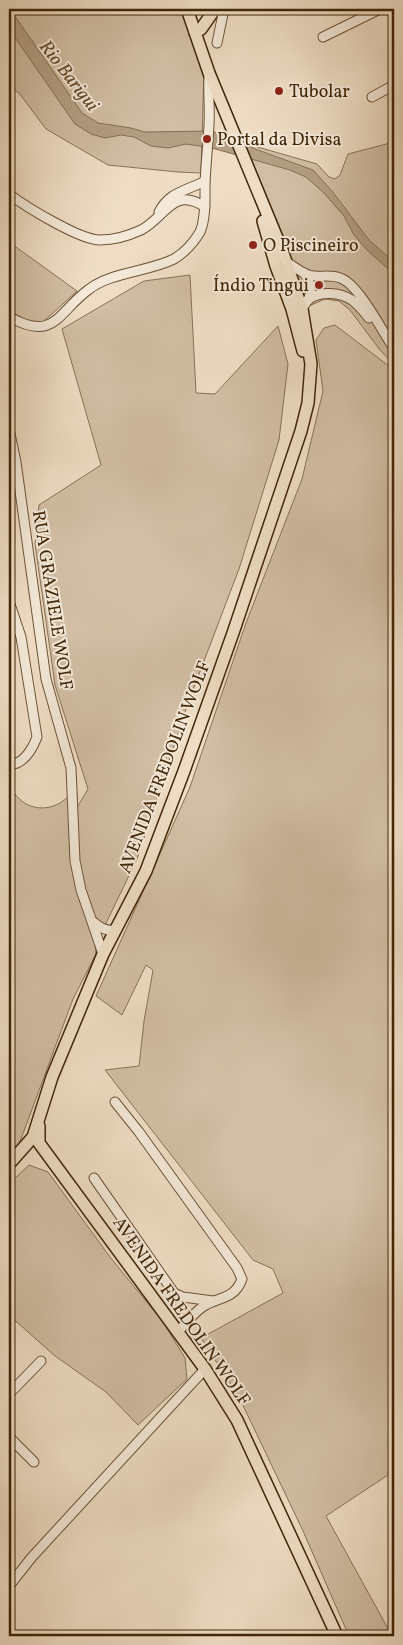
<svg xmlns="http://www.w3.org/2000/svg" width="403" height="1645" viewBox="0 0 403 1645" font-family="Vollkorn,serif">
<rect width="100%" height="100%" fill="#eeddc4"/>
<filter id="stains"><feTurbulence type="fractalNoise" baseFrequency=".004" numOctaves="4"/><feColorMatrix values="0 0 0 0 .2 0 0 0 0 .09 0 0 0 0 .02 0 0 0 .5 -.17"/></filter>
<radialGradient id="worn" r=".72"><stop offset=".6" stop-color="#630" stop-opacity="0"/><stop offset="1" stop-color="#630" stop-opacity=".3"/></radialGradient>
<g fill="#d1bea4" stroke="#897256">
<polygon points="9,9 180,9 204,71 201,173 178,172 108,165 46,129 19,93 9,86"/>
<polygon points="394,142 394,365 380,350 350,310 339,301 325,299 302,309 242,144 247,144 317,164 329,177 335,179 340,175 348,154"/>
<polygon points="9,242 77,291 42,323 31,323 9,310"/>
<path d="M190,275l6,118 19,1 63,-68 10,38 -9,76 -40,129 -51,134 -51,156 -42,87 1,8 -23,45 -55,148 -9,9v-369c5,6 10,13 17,17 20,10 41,0 50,-19l1,13 -5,18 16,-27 -33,-104 -20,-141 4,-39 62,-40 -39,-136 82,-48z"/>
<polygon points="335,325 394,370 394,1471 326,1516 392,1636 349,1636 303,1531 239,1397 201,1338 283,1293 273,1269 253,1260 105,1070 139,1066 144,1021 153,970 146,965 122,1015 96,996 190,787 246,623 302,479 323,391 316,340 324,328"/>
<polygon points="29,1165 48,1172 110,1257 163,1322 185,1358 187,1379 138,1425 106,1392 55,1356 9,1315 9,1184"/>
</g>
<polygon fill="#b39f84" stroke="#856f52" points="9,9 10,9 82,113 98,123 131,128 145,132 212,131 258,150 313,170 332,191 369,240 394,262 394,274 367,250 354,235 344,216 324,193 306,177 290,170 212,148 186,144 168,148 151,146 134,137 121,135 105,138 91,134 75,124 9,29"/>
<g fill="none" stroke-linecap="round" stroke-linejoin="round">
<defs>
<g id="minor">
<polyline points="390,9 394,17"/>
<polyline points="323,37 380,9"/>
<polyline points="217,43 224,9"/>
<polyline points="372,97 394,85"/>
<path d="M9,194c17,13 71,46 91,46 14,0 28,-4 41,-10 24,-12 32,-45 64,-23"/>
<path d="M159,212c10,-20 27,-21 46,-31"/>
<path d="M286,262c8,4 15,11 23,13 10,3 21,-1 31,3 18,5 42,53 53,69"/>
<path d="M304,273c6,8 9,17 4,27"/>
<path d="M302,309c2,-3 4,-7 7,-10 12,-9 32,-6 43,1 7,5 12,12 17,18"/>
<path d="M9,317c46,25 48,-4 79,-27 22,-18 60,-18 86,-31 10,-6 20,-17 26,-27 6,-13 5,-36 5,-50 1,-19 3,-38 4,-57 1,-16 -1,-33 0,-49"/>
<polyline points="9,429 16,462 46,679 71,768 75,861 81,890 103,954"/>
<path d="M9,601l12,36 16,100c-5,13 -13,27 -28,28"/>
<path d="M92,921c8,6 12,10 23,9"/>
<path d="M115,1102l24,30 98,136 5,11c-8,22 -25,17 -41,29 -9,7 -16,16 -23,24"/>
<polyline points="94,1178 174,1293 183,1297 213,1301"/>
<polyline points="9,1394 41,1361"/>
<polyline points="9,1437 34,1462"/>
<polyline points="9,1586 32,1557 205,1369"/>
<polyline points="9,1632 11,1636"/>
</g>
<g id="major">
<polyline points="195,32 201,29 215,9"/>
<polyline points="263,221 276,266 292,309 303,351"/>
<polyline points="39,1126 39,1143 205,1369 237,1420 337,1636"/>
<polyline points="9,1164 33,1137 52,1077 103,954 146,871 184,771 233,633 301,431 308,403 311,364 302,309 282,250 209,73 187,9"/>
</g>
</defs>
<use href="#minor" stroke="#6c5436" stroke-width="11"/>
<use href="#major" stroke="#412607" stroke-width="14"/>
<use href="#minor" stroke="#f4e9d9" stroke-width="9"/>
<use href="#major" stroke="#eeddc4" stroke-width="11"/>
</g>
<g fill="#8f2418" stroke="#f4e9d9" stroke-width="2">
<circle cx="279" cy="91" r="5"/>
<circle cx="207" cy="139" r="5"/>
<circle cx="253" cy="245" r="5"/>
<circle cx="319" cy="285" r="5"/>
</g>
<g text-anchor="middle" stroke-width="4" stroke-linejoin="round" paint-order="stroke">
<g font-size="18" fill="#412607" stroke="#f4e9d9" text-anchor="start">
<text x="289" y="97">Tubolar</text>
<text x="217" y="145">Portal da Divisa</text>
<text x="263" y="251">O Piscineiro</text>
<text x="309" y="291" text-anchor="end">Índio Tingui</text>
</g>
<g font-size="18" fill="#412607" stroke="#f4e9d9">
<text transform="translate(53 600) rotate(81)" y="6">RUA GRAZIELE WOLF</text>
<text transform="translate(164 767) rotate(-69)" y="6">AVENIDA FREDOLIN WOLF</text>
<text transform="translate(182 1311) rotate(55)" y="6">AVENIDA FREDOLIN WOLF</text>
</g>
<g font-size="19" font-style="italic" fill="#634a2c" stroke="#f4e9d9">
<text transform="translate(70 75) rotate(52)" y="7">Rio Barigui</text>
</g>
</g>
<rect width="403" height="1645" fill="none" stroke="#eeddc4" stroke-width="30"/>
<rect x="10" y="10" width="383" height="1625" fill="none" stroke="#412607" stroke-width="2.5"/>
<rect x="15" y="15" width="373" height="1615" fill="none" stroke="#412607"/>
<rect width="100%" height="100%" filter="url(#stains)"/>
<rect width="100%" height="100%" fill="url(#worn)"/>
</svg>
